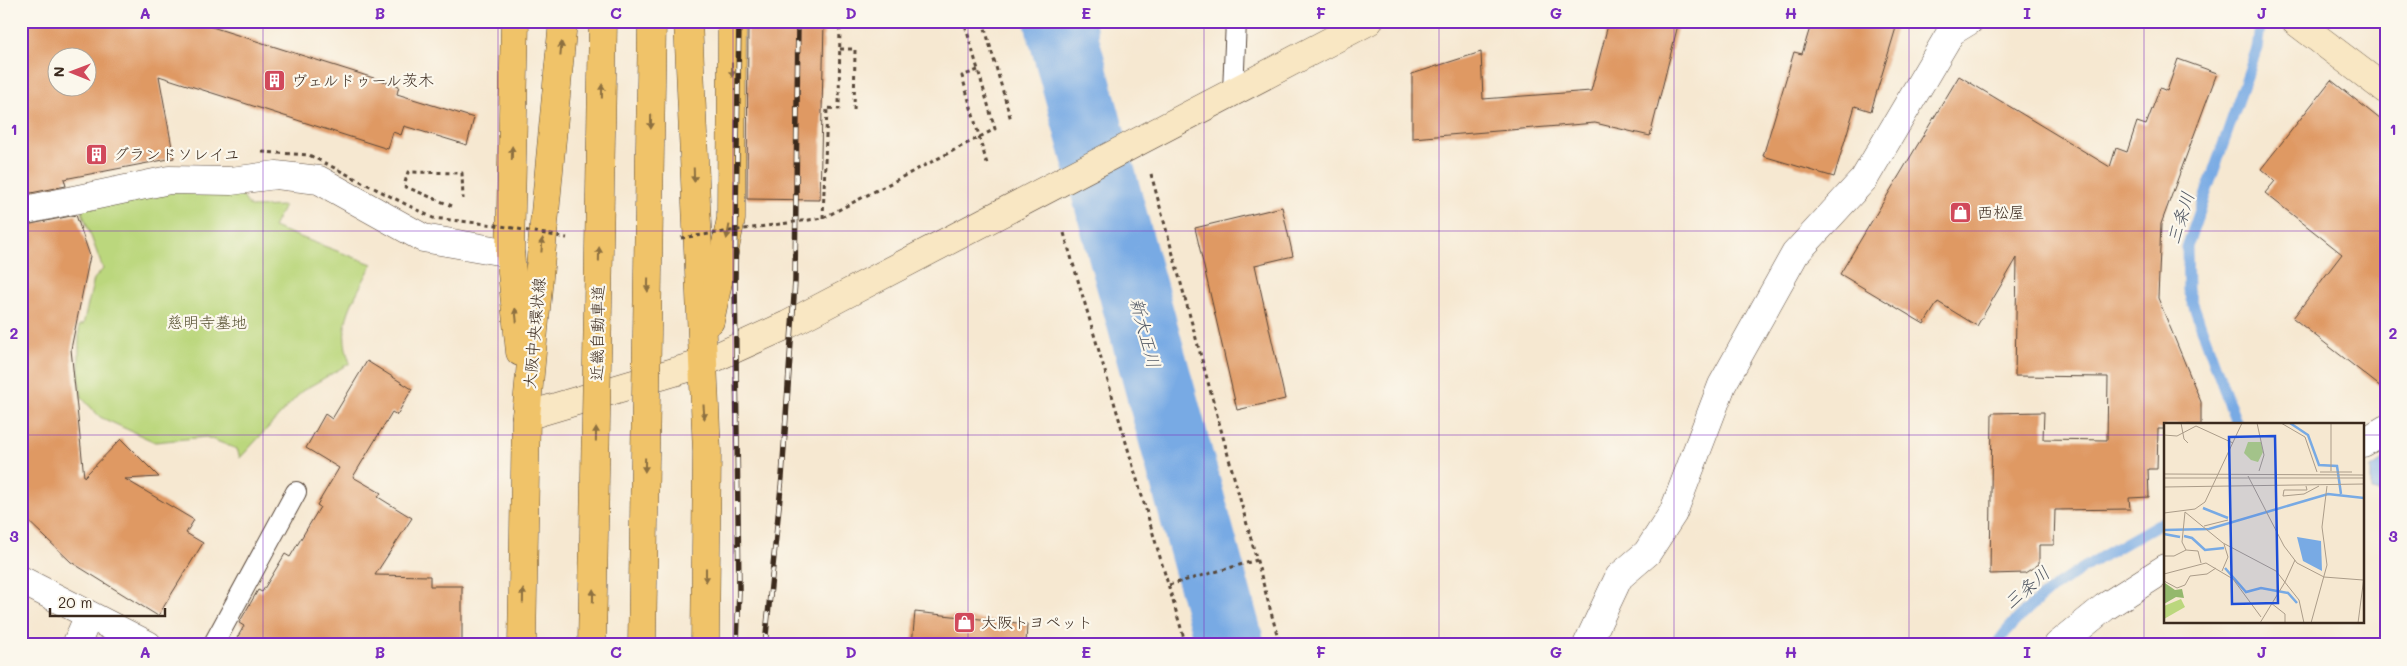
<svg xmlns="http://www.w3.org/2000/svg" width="2407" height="666" viewBox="0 0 2407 666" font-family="Mali,'Klee One',sans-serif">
<rect width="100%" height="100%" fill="#fbf7ec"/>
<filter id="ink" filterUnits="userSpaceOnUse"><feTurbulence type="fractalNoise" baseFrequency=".02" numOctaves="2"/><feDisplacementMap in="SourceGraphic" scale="10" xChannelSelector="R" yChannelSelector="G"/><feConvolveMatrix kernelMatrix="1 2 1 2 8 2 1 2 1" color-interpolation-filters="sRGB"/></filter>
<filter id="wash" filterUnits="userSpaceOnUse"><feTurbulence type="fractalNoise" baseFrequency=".0096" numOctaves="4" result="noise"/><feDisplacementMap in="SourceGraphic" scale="20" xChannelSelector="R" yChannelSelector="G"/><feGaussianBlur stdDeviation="1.12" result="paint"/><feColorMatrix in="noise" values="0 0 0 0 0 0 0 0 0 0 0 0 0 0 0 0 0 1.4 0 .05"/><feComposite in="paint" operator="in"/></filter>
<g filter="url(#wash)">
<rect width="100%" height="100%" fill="#f6e8d1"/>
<path fill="#bbd77d" stroke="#7b804e" d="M158,187l79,1 13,19 34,-1 -11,21 99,37c-18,37 -37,58 -22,99l-48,28 -62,67 -3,-9 -31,-12 -51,5 -55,-25 -18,-19 -3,-16v-57h4l11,-46 9,-10 -22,-60z"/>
<polygon fill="#78aae4" stroke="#5a6a81" points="2386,458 2386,494 2371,491 2371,468"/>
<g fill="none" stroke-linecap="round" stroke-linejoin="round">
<g stroke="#78aae4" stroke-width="11">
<polyline points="2237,425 2188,290 2187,247 2257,48 2261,21"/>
<polyline points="1200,642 1219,604"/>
<path d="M1996,645c38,-56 113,-92 170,-125"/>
</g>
<polyline stroke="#78aae4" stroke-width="69" points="1059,21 1230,645"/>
</g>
<g id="blocks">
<g fill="#df9964" fill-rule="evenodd">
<path d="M21,21h172l206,65 -2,8 77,24 -7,27 -63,-19 -3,9 -8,-3 -5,17 -229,-73 15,82 -110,21 2,7 -45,9zM58,58h30v30h-30z"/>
<polygon points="748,21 824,21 820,200 747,199"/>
<polygon points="1609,21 1679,21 1650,136 1595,123 1412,138 1412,74 1481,52 1483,99 1591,91"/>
<polygon points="1812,21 1898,21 1871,111 1855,106 1834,177 1763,156 1794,52 1802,54"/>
<polygon points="2178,59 2217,73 2161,224 2158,298 2201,402 2201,425 2166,425 2166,429 2158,429 2157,469 2148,469 2149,497 2129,498 2130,509 2055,510 2054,545 2039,545 2039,564 2025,573 1990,574 1992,413 2044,412 2043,439 2107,440 2108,377 2015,376 2017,258 1977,326 1938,302 1924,324 1840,274 1959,76 2110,167 2116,148 2127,152 2137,122 2146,125 2160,88 2167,91"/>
<polygon points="2331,80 2386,124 2386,391 2293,318 2342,254 2265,193 2275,181 2261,169"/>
<polygon points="1282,207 1293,256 1255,265 1285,399 1237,410 1195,228"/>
<polygon points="76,215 90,256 71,349 84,477 121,439 159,477 125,479 194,520 186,533 203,543 158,616 71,562 21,514 21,226"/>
<polygon points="367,361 412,389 397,415 392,412 353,477 381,493 378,497 412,518 375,575 430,576 430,586 462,586 462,645 233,645 244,626 239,623 258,590 262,592 285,554 290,557 320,507 317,505 339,468 306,448 325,414 332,419"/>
<polygon points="915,612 1027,624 1026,645 912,645"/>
</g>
</g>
</g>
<g filter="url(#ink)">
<use href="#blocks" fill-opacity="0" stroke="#574639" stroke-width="1"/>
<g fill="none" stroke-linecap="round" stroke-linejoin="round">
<defs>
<g id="lane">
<polyline points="1233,91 1236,21"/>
<polyline points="213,645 296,492"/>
</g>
<g id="street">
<polyline points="21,211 169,180 231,181 276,175 319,180 423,238 510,253"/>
<polyline points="2363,443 2386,429"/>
<polyline points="21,580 148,645"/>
<polyline points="76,645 89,615"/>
<polyline points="1587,645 1619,577 1647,553 1673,513 1722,385 1795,254 1864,179 1951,32 1969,21"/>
<polyline points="2058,645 2105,607 2166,568"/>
</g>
<g id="secondary">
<polyline points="2295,21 2386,90"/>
<polyline points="526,416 701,364 787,325 1369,21"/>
</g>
<g id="primary">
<polyline points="515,21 510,253 520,352"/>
<polyline points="688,21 707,452 705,645"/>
<polyline points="710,321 731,219 732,21"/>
<polyline points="522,645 526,416 563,21"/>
</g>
</defs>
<use href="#lane" stroke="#574639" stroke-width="22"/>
<use href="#street" stroke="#574639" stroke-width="29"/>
<use href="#secondary" stroke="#574639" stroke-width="29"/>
<use href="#primary" stroke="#574639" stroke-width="29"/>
<g stroke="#574639" stroke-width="3" stroke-dasharray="4 4" stroke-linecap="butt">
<polyline points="983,21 1011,120"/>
<polyline points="840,49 855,49 854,114"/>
<polyline points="978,70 962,76 987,164"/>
<polyline points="1151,174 1280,645"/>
<polyline points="452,206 404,186 408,172 462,173 463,199"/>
<polyline points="823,218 827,108 839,109 840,21"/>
<polyline points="1064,233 1186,645"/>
<polyline points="1169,585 1257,560"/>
</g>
<use href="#lane" stroke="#fff" stroke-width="20"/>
<use href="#street" stroke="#fff" stroke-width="28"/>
<use href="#secondary" stroke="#f9e7c3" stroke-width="28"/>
<use href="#primary" stroke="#f0c369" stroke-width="28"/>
<defs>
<g id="rail">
<polyline points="737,645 739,590 735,280 739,21"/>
<polyline points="765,645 782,477 795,281 798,21"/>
</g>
</defs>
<use href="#rail" stroke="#3b2a1e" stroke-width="5.5"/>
<use href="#rail" stroke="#fbf7ec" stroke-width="4" stroke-dasharray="11" stroke-linecap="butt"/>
<defs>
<g id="highway-bridge">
<polyline points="592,645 603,21"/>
<polyline points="642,645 652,21"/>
</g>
</defs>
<use href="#highway-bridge" stroke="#574639" stroke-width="29" stroke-linecap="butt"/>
<g stroke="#574639" stroke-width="3" stroke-dasharray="4 4" stroke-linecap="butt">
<polyline points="262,152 309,155 433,218 496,225 567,238"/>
<polyline points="681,238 823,218 995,129 964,21"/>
</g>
<use href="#highway-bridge" stroke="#f0c369" stroke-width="28"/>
</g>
<defs><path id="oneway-solid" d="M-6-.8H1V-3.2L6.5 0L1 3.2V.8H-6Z" transform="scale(1.25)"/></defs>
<g fill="#8c6f40">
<use href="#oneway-solid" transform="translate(561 49) rotate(-85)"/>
<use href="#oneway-solid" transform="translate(732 70) rotate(90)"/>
<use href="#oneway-solid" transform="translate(602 91) rotate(-89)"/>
<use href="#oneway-solid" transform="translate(651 122) rotate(91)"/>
<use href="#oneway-solid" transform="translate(512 153) rotate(-89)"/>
<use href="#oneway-solid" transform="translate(694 175) rotate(88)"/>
<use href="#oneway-solid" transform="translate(728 232) rotate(101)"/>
<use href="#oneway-solid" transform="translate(542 245) rotate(-85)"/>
<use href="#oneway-solid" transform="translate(599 254) rotate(-89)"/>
<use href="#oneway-solid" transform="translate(648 285) rotate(91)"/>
<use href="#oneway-solid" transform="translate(516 315) rotate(-96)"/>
<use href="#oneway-solid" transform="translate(704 412) rotate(86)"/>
<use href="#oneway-solid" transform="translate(596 434) rotate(-89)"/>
<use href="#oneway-solid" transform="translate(645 465) rotate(91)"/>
<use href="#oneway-solid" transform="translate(706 575) rotate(90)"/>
<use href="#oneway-solid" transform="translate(523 596) rotate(-89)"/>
<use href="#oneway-solid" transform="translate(593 596) rotate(-89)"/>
</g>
</g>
<path fill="none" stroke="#7b2cbf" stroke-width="1" stroke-opacity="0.55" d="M263,21v624M498,21v624M733,21v624M968,21v624M1204,21v624M1439,21v624M1674,21v624M1909,21v624M2144,21v624M21,231h2365M21,435h2145M2363,435h23"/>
<defs>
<symbol id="building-square" viewBox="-11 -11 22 22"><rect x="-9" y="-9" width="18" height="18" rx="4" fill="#d1495b" stroke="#fbf7ec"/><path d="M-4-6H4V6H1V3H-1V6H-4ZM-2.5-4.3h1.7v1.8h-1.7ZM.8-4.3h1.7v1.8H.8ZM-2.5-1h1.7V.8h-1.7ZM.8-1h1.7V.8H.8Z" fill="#fff"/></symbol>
<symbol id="shop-square" viewBox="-11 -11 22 22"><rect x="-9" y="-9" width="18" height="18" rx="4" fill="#d1495b" stroke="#fbf7ec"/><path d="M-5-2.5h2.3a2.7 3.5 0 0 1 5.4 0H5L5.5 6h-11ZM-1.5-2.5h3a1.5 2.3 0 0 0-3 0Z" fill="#fff"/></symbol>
</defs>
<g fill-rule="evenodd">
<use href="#building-square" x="262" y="68" width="25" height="25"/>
<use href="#building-square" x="84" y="142" width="25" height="25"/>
<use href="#shop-square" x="1948" y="200" width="25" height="25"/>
<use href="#shop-square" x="952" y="610" width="25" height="25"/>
</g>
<g text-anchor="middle" stroke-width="4.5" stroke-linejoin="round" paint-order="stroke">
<g font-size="16" fill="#3b2a1e" stroke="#fbf7ec" text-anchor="start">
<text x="291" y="86">ヴェルドゥール茨木</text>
<text x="113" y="160">グランドソレイユ</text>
<text x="1977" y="218">西松屋</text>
<text x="981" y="628">大阪トヨペット</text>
</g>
<g font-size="16" fill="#5b5536" stroke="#fbf7ec">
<text x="207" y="328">慈明寺墓地</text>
</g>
<g font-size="16" fill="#3b2a1e" stroke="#fbf7ec">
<text transform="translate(534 333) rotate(-85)" y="6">大阪中央環状線</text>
<text transform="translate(597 333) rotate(-89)" y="6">近畿自動車道</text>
</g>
<g font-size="18" font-style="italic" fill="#505763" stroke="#fbf7ec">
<text transform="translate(2181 218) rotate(-73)" y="6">三条川</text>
<text transform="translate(1145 333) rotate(75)" y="6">新大正川</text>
<text transform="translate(2027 588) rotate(-41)" y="6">三条川</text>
</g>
</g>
<g transform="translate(2164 423)">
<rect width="200" height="200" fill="#f6e8d1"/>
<path d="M84,19h13l2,10 -5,10 -7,-2 -7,-7zM17,176l4,8 -21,12v-13z" fill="#bbd77d"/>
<path d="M1,160l10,7 7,-1 2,9 -8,-1 -12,7z" fill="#94b86c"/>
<path d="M133,114l24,4 1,30 -19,-10z" fill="#78aae4"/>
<path fill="none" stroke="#78aae4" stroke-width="2.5" d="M126,0l18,12 11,30 18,1 4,28M39,85l25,10M0,107l45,-1 119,-35 36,4M0,111l16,3M20,113l8,2 13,12 19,-2M61,145l21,24 15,-4 27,5 9,10"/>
<path fill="none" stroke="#ab9c89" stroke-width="1" d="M17,0l3,16 4,4M93,0l7,32 -5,16M117,0l24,14 12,35M0,12l13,1 19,-10 37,17M167,48v-48M156,49h32M0,51l200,1M84,53l36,70 13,17 27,14 39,3M0,55h200M142,63l1,4h-23l-1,6 21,-2 15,-8M0,64l200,-3M21,89l38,31 53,28 23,29 5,23M21,89l-3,30 4,8 12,1 3,12M0,90l31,-4 10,-7 37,-79M40,103l24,-6M0,133h10l12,-6M58,148l6,-14 -4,-13M0,151l42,-11 27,16 28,38M0,158l13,7 8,-3 5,-9 17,-2 9,-6M107,180l14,11v9M96,200l25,-41 10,-22M147,200l16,-58 -5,-38 5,-41M194,200l6,-46"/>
<path fill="#1d4ed8" fill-opacity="0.15" stroke="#1d4ed8" stroke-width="2.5" d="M111,13l3,167 -46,1 -3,-167z"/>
<rect width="200" height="200" fill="none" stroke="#3b2a1e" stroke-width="2.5"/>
</g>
<rect width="2407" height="666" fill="none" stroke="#fbf7ec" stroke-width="55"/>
<g transform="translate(72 72) rotate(271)"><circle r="24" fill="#fbf7ec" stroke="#aea59a"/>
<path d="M0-4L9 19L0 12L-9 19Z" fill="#d1495b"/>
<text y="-8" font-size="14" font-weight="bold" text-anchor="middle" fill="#3b2a1e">N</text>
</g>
<path d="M50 608v8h115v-8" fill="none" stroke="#3b2a1e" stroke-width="2.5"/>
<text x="58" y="608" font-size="15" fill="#3b2a1e" stroke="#fbf7ec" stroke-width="4" paint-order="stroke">20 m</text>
<rect x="28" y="28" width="2352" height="610" fill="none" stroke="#7b2cbf" stroke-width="2"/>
<g font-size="16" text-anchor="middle" font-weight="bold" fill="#7b2cbf">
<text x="145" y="19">A</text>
<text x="380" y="19">B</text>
<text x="616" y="19">C</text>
<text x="851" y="19">D</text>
<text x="1086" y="19">E</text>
<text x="1321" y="19">F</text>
<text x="1556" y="19">G</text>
<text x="1791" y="19">H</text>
<text x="2027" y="19">I</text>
<text x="2262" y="19">J</text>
<text x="14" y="135">1</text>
<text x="2393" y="135">1</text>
<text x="14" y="339">2</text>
<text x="2393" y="339">2</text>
<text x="14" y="542">3</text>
<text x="2393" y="542">3</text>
<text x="145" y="658">A</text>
<text x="380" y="658">B</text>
<text x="616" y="658">C</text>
<text x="851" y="658">D</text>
<text x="1086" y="658">E</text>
<text x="1321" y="658">F</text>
<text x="1556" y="658">G</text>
<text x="1791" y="658">H</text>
<text x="2027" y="658">I</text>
<text x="2262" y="658">J</text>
</g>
</svg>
